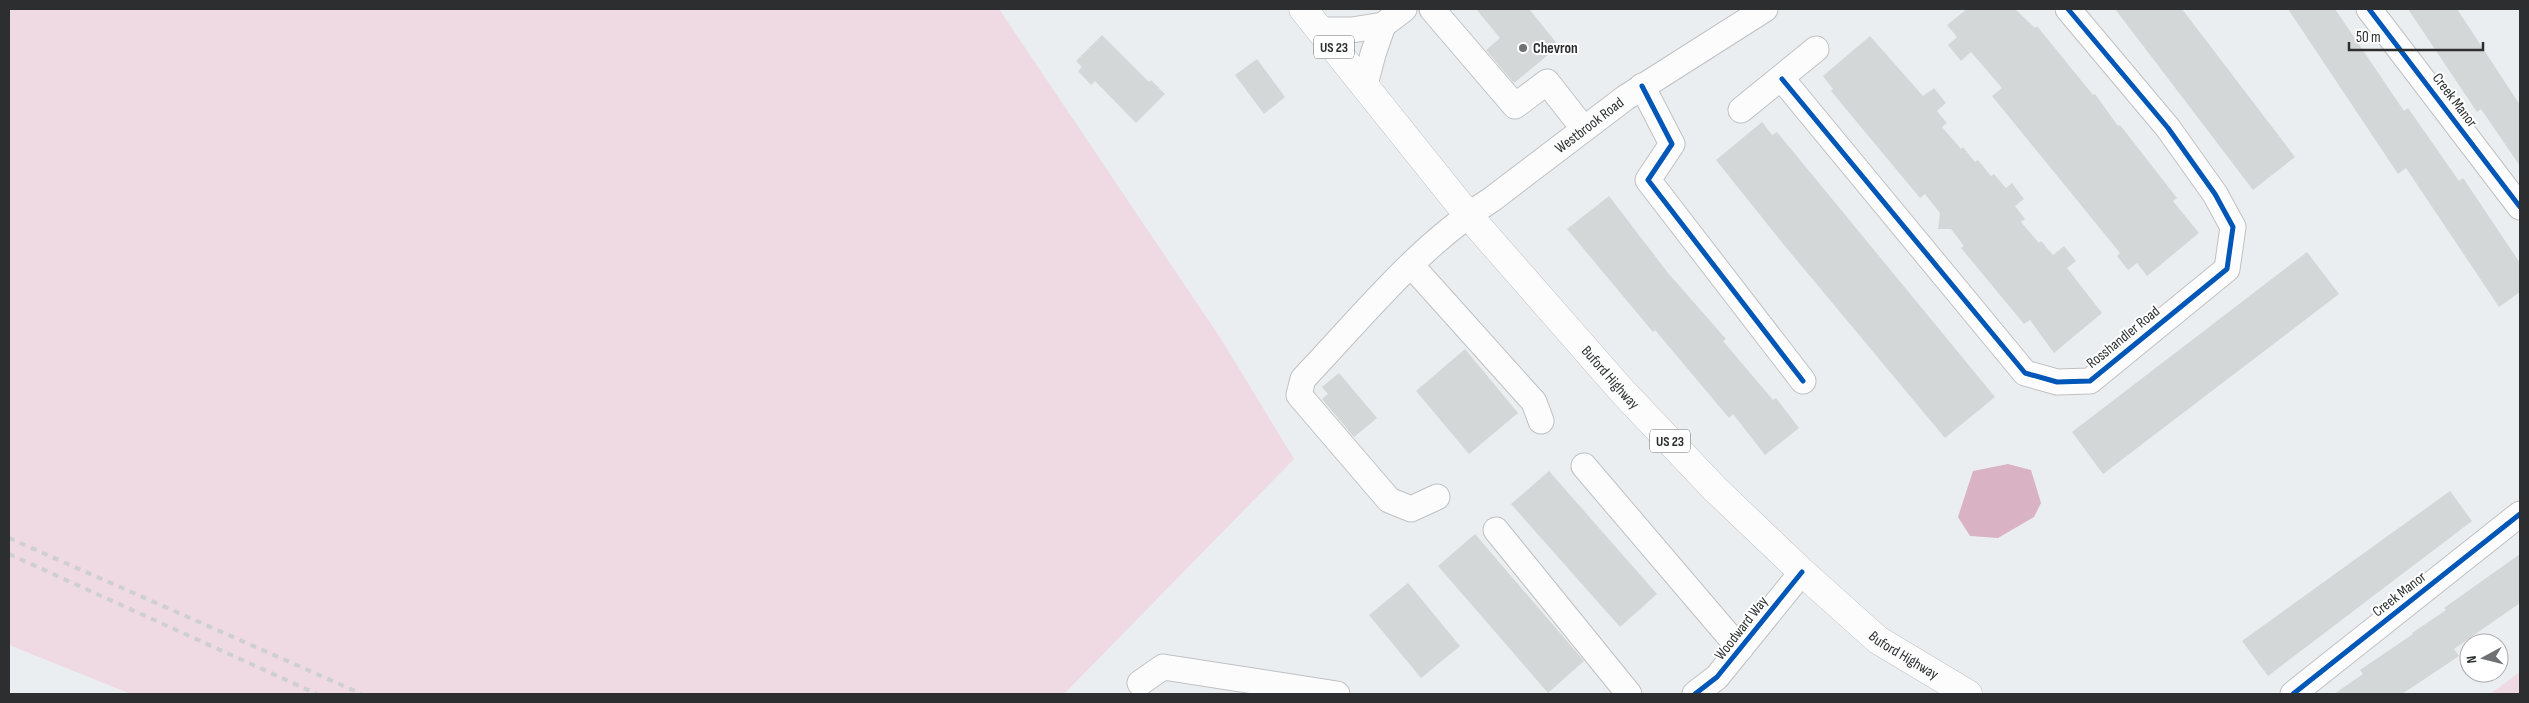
<svg xmlns="http://www.w3.org/2000/svg" width="2529" height="703" viewBox="0 0 2529 703" font-family="'Sofia Sans Condensed',sans-serif">
<rect width="100%" height="100%" fill="#ebeef0"/>
<g fill="#efd9e3">
<polygon points="9,9 999,9 1221,339 1294,459 1064,694 131,694 9,645"/>
<polygon points="2520,672 2520,694 2490,694"/>
</g>
<polygon fill="#d9b2c3" points="2008,464 2031,470 2041,503 2034,517 1998,538 1970,536 1958,517 1973,471"/>
<g fill="#d4d7d8">
<polygon points="1476,9 1529,9 1559,46 1514,83 1486,50 1500,38"/>
<polygon points="1967,9 2015,9 2035,28 2037,26 2093,95 2095,94 2118,126 2120,125 2177,198 2173,201 2199,233 2147,276 2137,263 2128,270 2117,256 2120,253 1992,96 2002,88 1971,52 1961,61 1948,45 1957,37 1947,25"/>
<polygon points="2115,9 2182,9 2295,157 2253,190"/>
<polygon points="2288,9 2335,9 2404,111 2408,108 2459,181 2463,178 2520,263 2520,292 2499,307 2406,168 2398,174"/>
<polygon points="2408,9 2457,9 2520,105 2520,166 2481,109 2477,112"/>
<polygon points="1102,35 1149,82 1151,80 1165,94 1136,123 1095,81 1091,85 1078,71 1082,67 1076,61"/>
<polygon points="1870,36 1923,96 1934,88 1946,103 1937,111 1947,123 1942,127 1961,149 1963,147 1975,162 1978,160 1991,176 1994,174 2006,188 2012,183 2024,199 2015,206 2025,219 2021,222 2039,243 2041,241 2053,255 2064,246 2076,261 2067,268 2102,313 2054,353 2030,320 2024,324 1961,248 1964,246 1951,229 1938,229 1940,213 1925,194 1920,198 1831,91 1833,89 1823,76"/>
<polygon points="1257,59 1285,97 1264,114 1235,75"/>
<polygon points="1762,122 1772,135 1777,132 1995,397 1945,438 1784,245 1716,160"/>
<polygon points="1609,196 1668,273 1726,339 1723,341 1773,400 1776,398 1799,428 1765,455 1733,414 1729,418 1655,330 1653,332 1567,229"/>
<polygon points="2307,252 2339,294 2103,474 2072,432"/>
<polygon points="1465,349 1518,413 1469,454 1416,391"/>
<polygon points="1339,373 1377,418 1354,437 1322,399 1328,394 1322,387"/>
<polygon points="1549,471 1657,594 1620,627 1511,504"/>
<polygon points="2450,491 2472,521 2268,676 2242,641"/>
<polygon points="1475,534 1584,661 1548,693 1438,566"/>
<polygon points="2520,554 2520,603 2454,649 2459,656 2402,694 2334,694 2363,674 2360,670 2413,634 2412,633 2446,610 2444,608"/>
<polygon points="1408,583 1460,646 1421,678 1369,615"/>
</g>
<g fill="none" stroke-linecap="round" stroke-linejoin="round">
<defs>
<g id="minor">
<polyline points="1432,9 1515,106 1547,82 1583,128"/>
<polyline points="2369,9 2520,207"/>
<polyline points="1320,30 1352,30 1383,25 1404,9"/>
<polyline points="1782,79 2025,373 2057,382 2090,381 2227,269 2233,227 2215,194 2168,128 2068,9"/>
<polyline points="1365,85 1373,54 1383,25"/>
<polyline points="1642,86 1672,144 1648,180 1803,381"/>
<polyline points="1741,110 1816,49"/>
<polyline points="1411,265 1534,402 1541,421"/>
<polyline points="1584,466 1740,649"/>
<path id="s1" d="M1437,497l-26,12 -22,-9 -90,-105 4,-16c59,-62 115,-133 188,-179l134,-102 140,-89"/>
<polyline points="1496,530 1629,694"/>
<polyline points="1140,683 1163,667 1337,694"/>
<polyline points="1695,694 1717,677 1802,572"/>
<polyline points="2293,694 2520,514"/>
</g>
<g id="major">
<path id="s2" d="M1303,9l165,206 155,177 92,97 87,83 76,68 90,54"/>
</g>
</defs>
<use href="#minor" stroke="#bfc1c3" stroke-width="27"/>
<use href="#major" stroke="#bfc1c3" stroke-width="29"/>
<use href="#minor" stroke="#fcfcfd" stroke-width="25"/>
<use href="#major" stroke="#fcfcfd" stroke-width="28"/>
<g stroke="#cecfd0" stroke-width="4" stroke-dasharray="6 6" stroke-linecap="butt">
<polyline points="9,538 362,694"/>
<polyline points="9,554 317,694"/>
</g>
<defs>
<g id="cycleway">
<polyline points="2369,9 2520,207"/>
<polyline points="1782,79 2025,373 2057,382 2090,381 2227,269 2233,227 2215,194 2168,128 2068,9"/>
<polyline points="1642,86 1672,144 1648,180 1803,381"/>
<polyline points="1695,694 1717,677 1802,572"/>
<polyline points="2293,694 2520,514"/>
</g>
</defs>
<use href="#cycleway" stroke="#fff" stroke-width="8"/>
<use href="#cycleway" stroke="#0057b8" stroke-width="5"/>
</g>
<circle fill="#6f7173" stroke="#fff" stroke-width="2" cx="1523" cy="48" r="5"/>
<g text-anchor="middle" stroke-width="4" stroke-linejoin="round" paint-order="stroke">
<g fill="#fff" stroke="#6b6d6d" stroke-width="1">
<rect x="1314" y="35.5" width="40" height="23" rx="4"/>
<rect x="1650" y="429.5" width="40" height="23" rx="4"/>
</g>
<g font-size="14" font-weight="bold" fill="#2c2e2f">
<text x="1334" y="52">US 23</text>
<text x="1670" y="446">US 23</text>
</g>
<g font-size="15" font-weight="bold" fill="#2c2e2f" stroke="#fff" text-anchor="start">
<text x="1533" y="53">Chevron</text>
</g>
<g font-size="15" fill="#2c2e2f" stroke="#fff">
<text transform="translate(2455 100) rotate(53)" y="5">Creek Manor</text>
<text dy="5" stroke="none"><textPath href="#s1" startOffset="591">Westbrook Road</textPath></text>
<text transform="translate(2123 337) rotate(-39)" y="5">Rosshandler Road</text>
<text dy="5" stroke="none"><textPath href="#s2" startOffset="480">Buford Highway</textPath></text>
<text transform="translate(2399 594) rotate(-38)" y="5">Creek Manor</text>
<text transform="translate(1741 628) rotate(-52)" y="5">Woodward Way</text>
<text dy="5" stroke="none"><textPath href="#s2" startOffset="885">Buford Highway</textPath></text>
</g>
</g>
<rect width="2529" height="703" fill="none" stroke="#2c2e2f" stroke-width="20"/>
<g transform="translate(2484 658) rotate(263)"><circle r="24" fill="#ffffff" stroke="#ababac"/>
<path d="M0-4L9 19L0 12L-9 19Z" fill="#6f7173"/>
<text y="-8" font-size="14" font-weight="bold" text-anchor="middle" fill="#2c2e2f">N</text>
</g>
<path d="M2349 42v8h134v-8" fill="none" stroke="#2c2e2f" stroke-width="2.5"/>
<text x="2356" y="42" font-size="15" fill="#2c2e2f" stroke="#ffffff" stroke-width="4" paint-order="stroke">50 m</text>
</svg>
